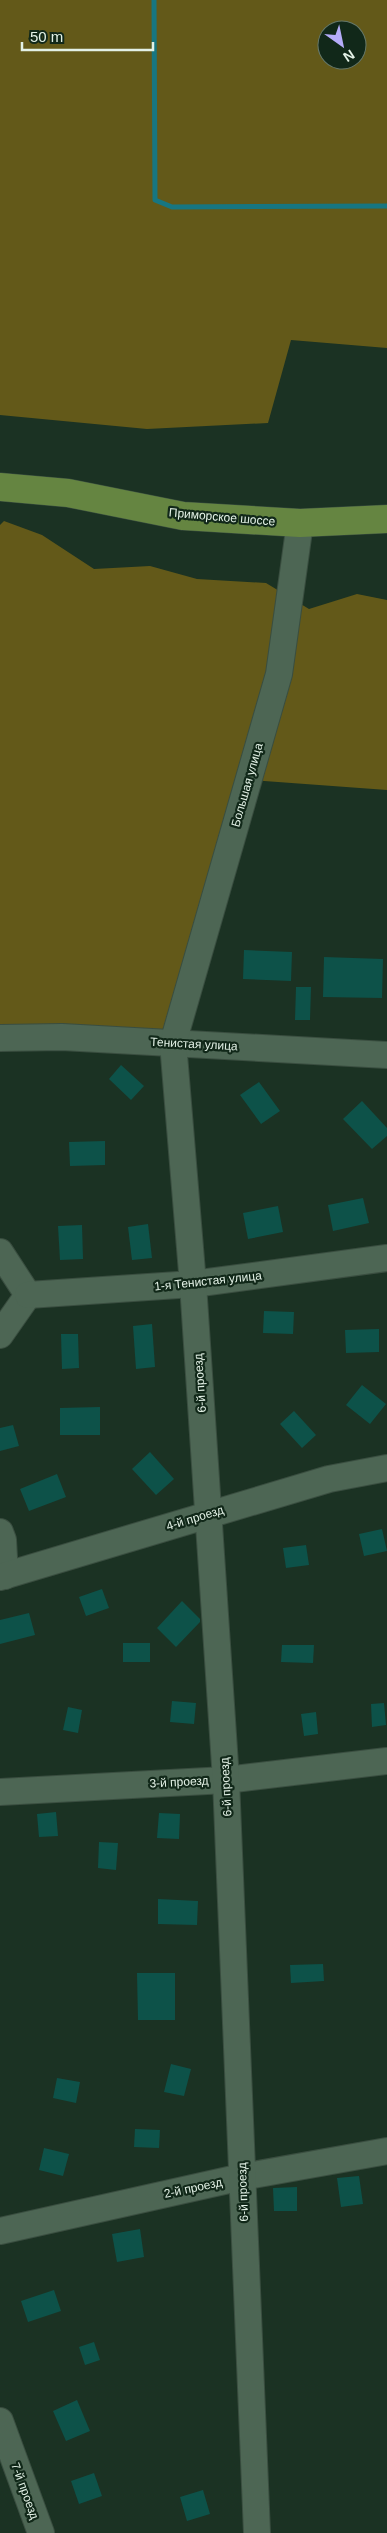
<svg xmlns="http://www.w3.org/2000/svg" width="387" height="2533" viewBox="0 0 387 2533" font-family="Helvetica,sans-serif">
<rect width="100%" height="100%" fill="#1b3223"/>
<g fill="#635919" fill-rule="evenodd">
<path d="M0,0h387v348l-96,-8 -23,83 -121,6 -147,-14zM327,30h30v30h-30z"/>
<polygon points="4,521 42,535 94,569 150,566 197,579 266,583 309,609 357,594 387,600 387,790 249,780 177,1029 0,1038 0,525"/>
</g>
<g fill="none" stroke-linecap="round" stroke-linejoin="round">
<polyline stroke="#177681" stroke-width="5" points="154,0 155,200 172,207 387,206"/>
</g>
<g fill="#0d5249">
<polygon points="244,950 292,952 291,981 243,979"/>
<polygon points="324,957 383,959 382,998 323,997"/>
<polygon points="296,987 311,987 310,1020 295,1020"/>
<polygon points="121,1065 144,1086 131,1100 109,1079"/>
<polygon points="259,1082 280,1111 261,1124 240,1095"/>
<polygon points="362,1101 387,1128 387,1136 372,1149 343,1119"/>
<polygon points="105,1141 105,1165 70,1166 69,1142"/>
<polygon points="363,1198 369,1223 333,1231 328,1205"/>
<polygon points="278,1206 283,1232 248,1239 243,1213"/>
<polygon points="148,1224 152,1258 132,1260 128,1227"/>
<polygon points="82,1225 83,1259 60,1260 58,1226"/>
<polygon points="264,1311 294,1312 293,1334 263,1333"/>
<polygon points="152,1324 155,1367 136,1369 133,1326"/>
<polygon points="379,1329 379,1352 346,1353 345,1330"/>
<polygon points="61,1334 78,1334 79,1368 62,1369"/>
<polygon points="362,1385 386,1404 370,1424 346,1405"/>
<polygon points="100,1407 100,1435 60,1435 60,1408"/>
<polygon points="294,1411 316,1435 302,1448 280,1424"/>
<polygon points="13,1425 19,1446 0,1451 0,1428"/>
<polygon points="150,1452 174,1479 156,1495 132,1469"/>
<polygon points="57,1474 66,1497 29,1511 20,1489"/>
<polygon points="382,1529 387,1551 364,1556 359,1534"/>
<polygon points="306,1545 309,1565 286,1568 283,1548"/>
<polygon points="102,1589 109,1608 86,1616 79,1597"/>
<polygon points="182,1601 200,1619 200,1622 176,1647 157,1628"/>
<polygon points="29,1613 35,1635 0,1644 0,1620"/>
<rect x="123" y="1643" width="27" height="19"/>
<polygon points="282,1645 314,1645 313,1663 281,1662"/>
<polygon points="172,1701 196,1703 194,1724 170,1722"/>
<polygon points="384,1703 386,1725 372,1727 371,1704"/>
<polygon points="68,1707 82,1710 78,1733 63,1730"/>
<polygon points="316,1712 318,1734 304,1736 301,1714"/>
<polygon points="56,1812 58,1836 39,1837 37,1814"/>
<polygon points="159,1813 180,1814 179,1839 157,1838"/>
<polygon points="99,1842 118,1843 116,1870 98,1868"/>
<polygon points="158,1899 198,1901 197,1925 158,1924"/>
<polygon points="323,1964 324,1981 291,1983 290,1965"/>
<polygon points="137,1973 175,1973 175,2020 138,2020"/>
<polygon points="171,2064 191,2069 184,2096 164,2092"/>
<polygon points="57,2078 80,2082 76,2103 53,2098"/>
<polygon points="135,2129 160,2130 159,2148 134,2147"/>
<polygon points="44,2148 69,2154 63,2176 39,2170"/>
<polygon points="359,2176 363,2204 341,2207 337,2178"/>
<polygon points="297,2187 297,2211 274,2211 273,2188"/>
<polygon points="140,2229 144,2257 117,2262 112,2234"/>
<polygon points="54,2290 61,2311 28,2322 21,2301"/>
<polygon points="94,2342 100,2360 85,2365 79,2347"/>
<polygon points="77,2400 90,2431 66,2441 53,2411"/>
<polygon points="94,2473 102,2496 79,2504 71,2481"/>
<polygon points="203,2490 210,2514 187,2521 180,2497"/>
</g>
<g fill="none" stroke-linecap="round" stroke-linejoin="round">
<defs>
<g id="minor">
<polyline points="0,1038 62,1037 387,1055"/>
<polyline points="0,1252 28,1295 0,1335"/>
<polyline points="28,1295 193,1284 387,1258"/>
<polyline points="0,1532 3,1540 5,1576"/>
<polyline points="0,1577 329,1479 387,1468"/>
<polyline points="0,1792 226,1780 387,1761"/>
<polyline points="0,2231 242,2177 387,2151"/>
<polyline points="0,2421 41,2533"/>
<polyline points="257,2533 226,1780 193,1284 173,1043 279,674 300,523"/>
</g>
<polyline id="major" points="0,487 68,493 183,516 300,523 387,519"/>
</defs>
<use href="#minor" stroke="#3a4e40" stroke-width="28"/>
<use href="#major" stroke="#3a4e40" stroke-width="29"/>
<use href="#minor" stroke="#4d6654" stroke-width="26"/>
<use href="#major" stroke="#658541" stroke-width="28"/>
</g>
<g text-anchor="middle" stroke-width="4.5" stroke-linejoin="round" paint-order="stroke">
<g font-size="12" fill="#e3f1e6" stroke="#112819">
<text transform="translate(222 517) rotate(5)" y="4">Приморское шоссе</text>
<text transform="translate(247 785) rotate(-74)" y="4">Большая улица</text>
<text transform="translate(194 1044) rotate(3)" y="4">Тенистая улица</text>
<text transform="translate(208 1281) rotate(-6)" y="4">1-я Тенистая улица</text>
<text transform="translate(200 1383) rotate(-94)" y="4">6-й проезд</text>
<text transform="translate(195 1518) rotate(-17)" y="4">4-й проезд</text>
<text transform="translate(179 1782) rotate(-3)" y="4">3-й проезд</text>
<text transform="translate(226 1787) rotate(-93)" y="4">6-й проезд</text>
<text transform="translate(193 2188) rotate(-12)" y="4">2-й проезд</text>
<text transform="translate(243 2192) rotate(-92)" y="4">6-й проезд</text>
<text transform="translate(25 2491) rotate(70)" y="4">7-й проезд</text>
</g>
</g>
<g transform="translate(342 45) rotate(147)"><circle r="24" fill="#112819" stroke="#65786b"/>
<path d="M0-4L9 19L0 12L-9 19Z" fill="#b5acf8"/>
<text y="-8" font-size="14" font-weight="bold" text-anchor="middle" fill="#e3f1e6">N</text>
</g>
<path d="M22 42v8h131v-8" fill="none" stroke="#e3f1e6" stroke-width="2.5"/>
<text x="30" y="42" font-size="15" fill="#e3f1e6" stroke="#112819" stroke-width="4" paint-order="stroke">50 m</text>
</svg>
